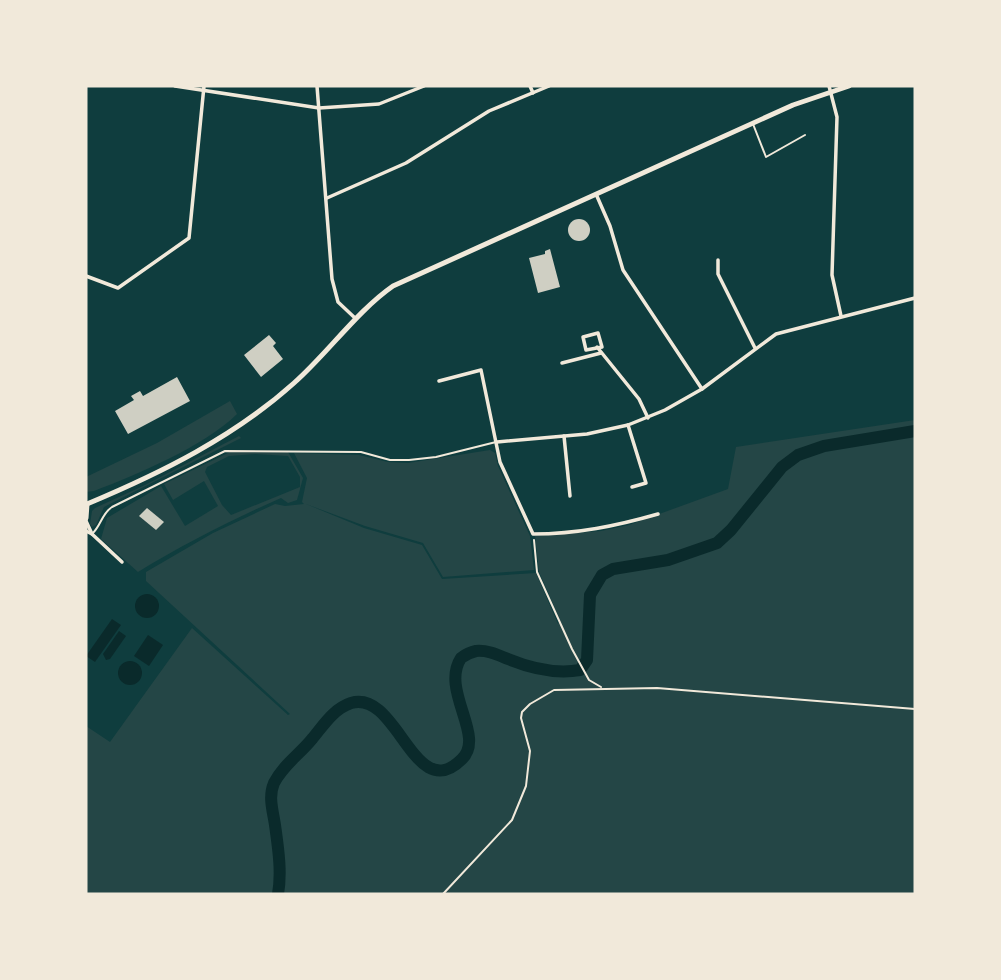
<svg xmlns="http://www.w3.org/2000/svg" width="1001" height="980" viewBox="0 0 1001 980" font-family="'PT Sans',sans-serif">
<rect width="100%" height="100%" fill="#0f3d3e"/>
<g fill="#244646" fill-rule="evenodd">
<path d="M230,401l7,13c-32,32 -101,61 -143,77l-8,1v-15l71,-34z"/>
<polygon points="915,420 915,894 86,894 86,726 110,742 192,628 288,715 290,714 146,581 146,572 213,533 275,504 285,506 304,504 302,502 307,478 294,453 359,455 388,462 408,463 490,450 495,453 498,466 530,536 534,570 443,577 423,543 365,526 306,504 364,528 422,545 442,579 536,573 558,624 560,620 539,572 535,536 601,531 629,525 728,489 736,447"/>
<polygon points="239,436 241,438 104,507 96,525 92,527 90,524 92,511 95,508 145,485"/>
<path d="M230,452h58l15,26 -6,22 -9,3 -7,-5c-50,22 -97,46 -143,74l-37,-33 6,-21 54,-32 24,40 33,-20 -14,-25 -31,19 -9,-16zM255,454l33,2 12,21v10l-69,28 -9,-10 -17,-33 2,-5 22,-11z"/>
</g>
<g fill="#0a2a2b">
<circle cx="147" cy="606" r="12"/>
<polygon points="112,619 121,625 95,662 86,656"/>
<polygon points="119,631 126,636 110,659 106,660 103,654"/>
<polygon points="148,635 163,645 149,666 134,656"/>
<circle cx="130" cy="673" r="12"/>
</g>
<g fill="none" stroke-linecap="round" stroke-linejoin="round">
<path stroke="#0a2a2b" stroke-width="12" d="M278,894c4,-22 0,-47 -3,-69 -2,-14 -7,-28 -1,-42 9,-18 26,-29 38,-44 11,-13 21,-30 39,-36 47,-14 63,104 111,56 24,-23 -22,-69 -1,-101 4,-3 10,-6 15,-7 12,-1 22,4 32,8 22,9 49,15 72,11l7,-10 3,-65 12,-20 11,-6 55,-9 49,-17 14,-13 51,-63 16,-12 26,-9 91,-15"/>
</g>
<g fill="#cfcfc3">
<circle cx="579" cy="230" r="11"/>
<polygon points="550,249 560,287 538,293 529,258 545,254 545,251"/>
<polygon points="269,335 276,343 273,346 283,359 261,377 244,355"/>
<polygon points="177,377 190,401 128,434 115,411 134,400 131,396 140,391 143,396"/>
<polygon points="147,508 164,522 156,530 139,516"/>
</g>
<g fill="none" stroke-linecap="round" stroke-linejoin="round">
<g stroke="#f1e9da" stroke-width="2">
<polyline points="534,540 537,572 572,649 589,680 601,687"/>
<polyline points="443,894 512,820 526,786 530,751 521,718 522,712 530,704 554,690 657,688 915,709"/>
</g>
<g stroke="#f1e9da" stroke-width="2">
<polyline points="753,124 766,157 805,135"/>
<path d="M92,534c9,-8 10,-21 20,-27l113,-56 136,1 29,8h19l27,-3 60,-15"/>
</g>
<g stroke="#f1e9da" stroke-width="3.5">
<polyline points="175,86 319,108 379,104 424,86"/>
<polyline points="317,86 332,279 338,302 355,318"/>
<polyline points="530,86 533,93"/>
<polyline points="829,86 837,117 832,275 841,316"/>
<polyline points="596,194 610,226 623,270 702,389"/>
<polyline points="327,198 406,163 489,111 549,86"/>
<polyline points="718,260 718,274 755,348"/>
<polyline points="86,276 118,288 189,238 204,86"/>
<polygon points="598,333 602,347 586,350 583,337"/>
<polyline points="597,347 639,399 648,418"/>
<polyline points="562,363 601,353"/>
<path d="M439,381l42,-11 19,92 33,72c44,0 83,-8 125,-20"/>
<polyline points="628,425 646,483 632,487"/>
<polyline points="564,436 570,496"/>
<polyline points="497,442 587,434 628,425 665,410 702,389 776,334 915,298"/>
<polyline points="86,521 92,534"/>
<polyline points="86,531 92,534 122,562"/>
</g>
<g stroke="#f1e9da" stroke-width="5">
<path d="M87,504c74,-31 147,-67 207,-121 33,-29 63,-72 99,-97l400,-181 56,-19"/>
<polyline points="86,518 87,504"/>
</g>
</g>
<rect width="1001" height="980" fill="none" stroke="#f1e9da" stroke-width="175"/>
</svg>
